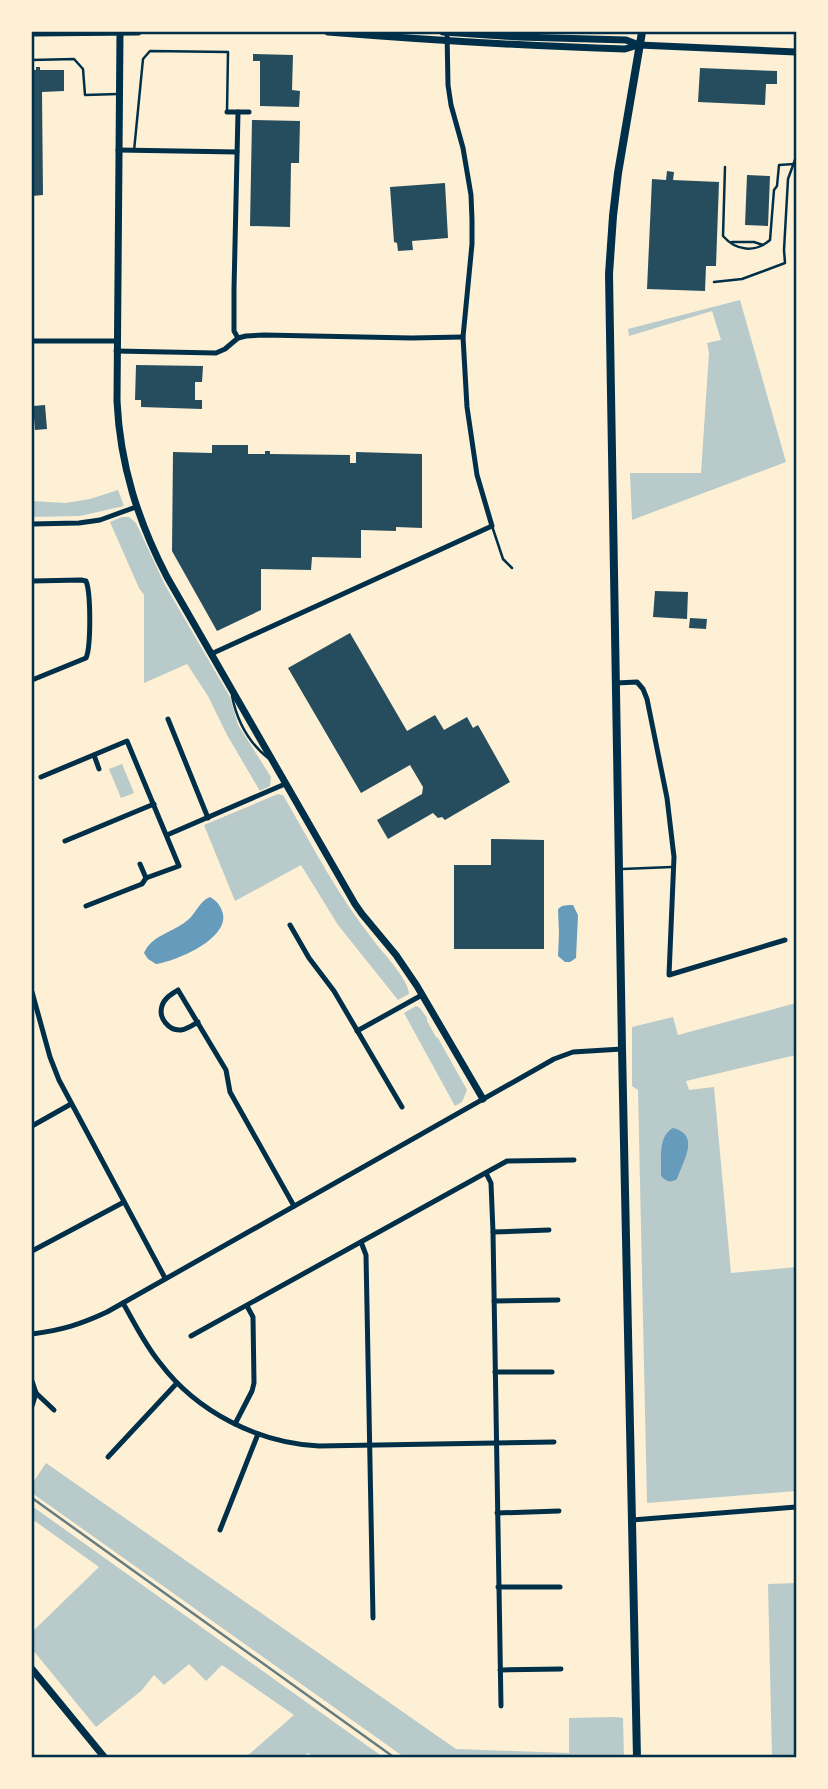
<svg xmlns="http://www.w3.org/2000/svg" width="828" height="1789" viewBox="0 0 828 1789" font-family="'Sofia Sans Condensed',sans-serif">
<rect width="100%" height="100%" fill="#fdf0d5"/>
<g fill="#b9caca">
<polygon points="740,300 786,462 632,520 630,473 701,473 709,353 707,343 721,340 712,311 629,336 628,329"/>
<polygon points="118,490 124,506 80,516 32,517 32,501 65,503 90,499"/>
<polygon points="122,517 129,517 136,523 165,585 230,697 238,725 271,777 270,786 260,791 227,735 208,696 187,664 144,683 144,595 139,588 110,522"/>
<polygon points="122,764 134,793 121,798 109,769"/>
<path d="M278,794l5,1c29,50 55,101 91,146 9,12 35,39 35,53l-11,6 -60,-75 -37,-60 -66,36 -31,-76z"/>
<polygon points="796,1003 796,1055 686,1081 689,1090 714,1087 731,1273 796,1267 796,1491 647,1503 638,1090 632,1086 632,1027 673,1017 678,1035"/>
<polygon points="416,1006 420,1008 427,1018 427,1021 436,1037 438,1038 467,1090 462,1102 455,1106 404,1013"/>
<polygon points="46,1463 456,1749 569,1753 569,1718 616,1717 623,1718 624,1757 404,1757 32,1493 32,1484"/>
<polygon points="32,1506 383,1757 314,1757 308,1753 302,1757 248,1757 247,1756 294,1715 222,1665 206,1681 189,1664 164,1685 154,1675 141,1691 96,1727 32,1649 32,1632 99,1567 32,1519"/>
<polygon points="796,1583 796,1757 772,1757 768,1584"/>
</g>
<g fill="#669bbc">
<path d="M210,897c7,4 11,9 13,17 5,25 -46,47 -67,50l-8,-5 -4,-6c8,-19 32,-21 46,-35 7,-7 10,-17 20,-21z"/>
<polygon points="569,905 573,905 578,915 576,958 570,962 565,962 558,956 559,933 558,909 562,906"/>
<path d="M673,1128c28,7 10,33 4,51 -7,4 -10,3 -16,-3 1,-16 -4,-39 12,-48z"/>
</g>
<g fill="#264d5e">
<polygon points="253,54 293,55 292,90 300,91 299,107 260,106 260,61 253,61"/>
<polygon points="36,67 40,67 40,70 64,70 64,91 42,92 43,195 32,196 32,70 36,70"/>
<polygon points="700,68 777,71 777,84 766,84 765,105 698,102"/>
<polygon points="252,120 300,121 299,163 291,163 290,227 250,226"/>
<polygon points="667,171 674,172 673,180 719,182 716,266 706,266 705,291 647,289 652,179 666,180"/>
<polygon points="747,175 770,176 768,226 745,225"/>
<polygon points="445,183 448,238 412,241 413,250 398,251 397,243 394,242 390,187"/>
<polygon points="136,365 203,366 202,382 195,382 195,400 202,400 202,409 141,407 141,400 135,400"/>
<polygon points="45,405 47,429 35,430 33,406"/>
<polygon points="212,445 248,445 248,454 265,454 265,451 270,451 270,454 350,455 350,463 356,463 356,452 422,454 422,528 396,527 396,531 361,530 361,558 312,557 311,570 261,569 261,610 217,631 172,551 173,452 212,453"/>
<polygon points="655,591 688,592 687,619 653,617"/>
<polygon points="690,618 707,619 706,629 689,628"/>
<polygon points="350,633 407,731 435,715 444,730 467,717 473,728 478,725 510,782 445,820 442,817 438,818 433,813 388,839 377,820 422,794 423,787 410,765 361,793 288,668"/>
<polygon points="491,839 544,840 544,949 454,949 454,865 491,865"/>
</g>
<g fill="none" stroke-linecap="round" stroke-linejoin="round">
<g stroke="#003049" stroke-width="2.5">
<polyline points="32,60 74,59 83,69 85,95 118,94"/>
<polyline points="134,151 143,59 150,51 228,52 227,112"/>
<path d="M725,167l-2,69c13,15 32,17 47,4l4,-50 3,-4 2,-21 15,-1"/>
<polyline points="732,242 754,242 763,245"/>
<polyline points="714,282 742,279 785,263 784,250 788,179 796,157"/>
<polyline points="492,526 503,559 512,568"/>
<path d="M232,696c5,25 16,46 36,62"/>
<polyline points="622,869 672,867"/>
</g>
<g stroke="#003049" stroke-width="5">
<polyline points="227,112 249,112"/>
<polyline points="118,150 237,152"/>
<polyline points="238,338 246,336 264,335 411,338 463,337"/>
<polyline points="32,341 116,341"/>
<polyline points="116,351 216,353 225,349 238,338 234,331 234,289 238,112"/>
<polyline points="32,524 79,523 100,520 136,507"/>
<path d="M32,581l49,-1 5,1c5,12 5,66 0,77l-54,22"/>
<polyline points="211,654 492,526 477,475 467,407 463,337 472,244 472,220 471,195 463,148 451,105 448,85 447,32"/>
<polyline points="616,683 637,682 643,689 647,699 667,798 674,857 669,975 785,940"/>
<polyline points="168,719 208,818"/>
<polyline points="94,755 99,769"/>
<polyline points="41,777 127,741 179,866 146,878 142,884 86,906"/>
<polyline points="167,835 285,784"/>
<polyline points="65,841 154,804"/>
<polyline points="140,864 146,878"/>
<polyline points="290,925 309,958 334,991 402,1107"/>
<polyline points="32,992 50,1057 59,1080 165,1278"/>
<path d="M198,1022c-5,3 -11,7 -17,8 -12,1 -23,-12 -19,-24 2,-8 10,-12 16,-16l48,80 4,22 64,114"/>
<polyline points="357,1031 422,995"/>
<polyline points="32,1126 71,1104"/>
<polyline points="486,1173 491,1183 493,1232 501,1706"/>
<polyline points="493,1232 549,1230"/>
<polyline points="361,1242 366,1255 373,1618"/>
<polyline points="32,1251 124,1202"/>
<polyline points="494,1301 558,1300"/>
<path d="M123,1303c12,21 22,42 37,60 37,49 98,80 159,83l235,-4"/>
<path d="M32,1334c30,-4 47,-9 75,-22l447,-253 19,-7 49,-3"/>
<polyline points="191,1336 507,1161 574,1160"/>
<polyline points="495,1372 552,1372"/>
<polyline points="32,1381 36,1393 54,1410"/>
<polyline points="32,1406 36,1393"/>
<polyline points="235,1424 252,1391 254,1383 253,1317 247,1306"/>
<polyline points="108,1457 177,1383"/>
<polyline points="497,1513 559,1511"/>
<polyline points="632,1520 796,1507"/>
<polyline points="220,1530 258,1434"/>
<polyline points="498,1587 560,1587"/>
<polyline points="500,1670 561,1669"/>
</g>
<g stroke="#003049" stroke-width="7">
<path d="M120,32l-3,369c3,64 21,120 50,176l188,327 7,10 34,41 21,31 66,113"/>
<path d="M328,32c99,8 198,14 297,17l13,-4"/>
<polyline points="443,32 519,37 626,40 639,45 796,52"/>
<polyline points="32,33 138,32"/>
<polyline points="32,1669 105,1758"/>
</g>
<polyline stroke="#003049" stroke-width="8" points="637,1758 622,1049 609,274 613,216 618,173 642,32"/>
<polyline stroke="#657d81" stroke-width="2.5" points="32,1498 395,1758"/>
</g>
<rect width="828" height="1789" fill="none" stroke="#fdf0d5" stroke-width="66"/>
<rect x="33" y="33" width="762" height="1723" fill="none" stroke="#003049" stroke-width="2.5"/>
</svg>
